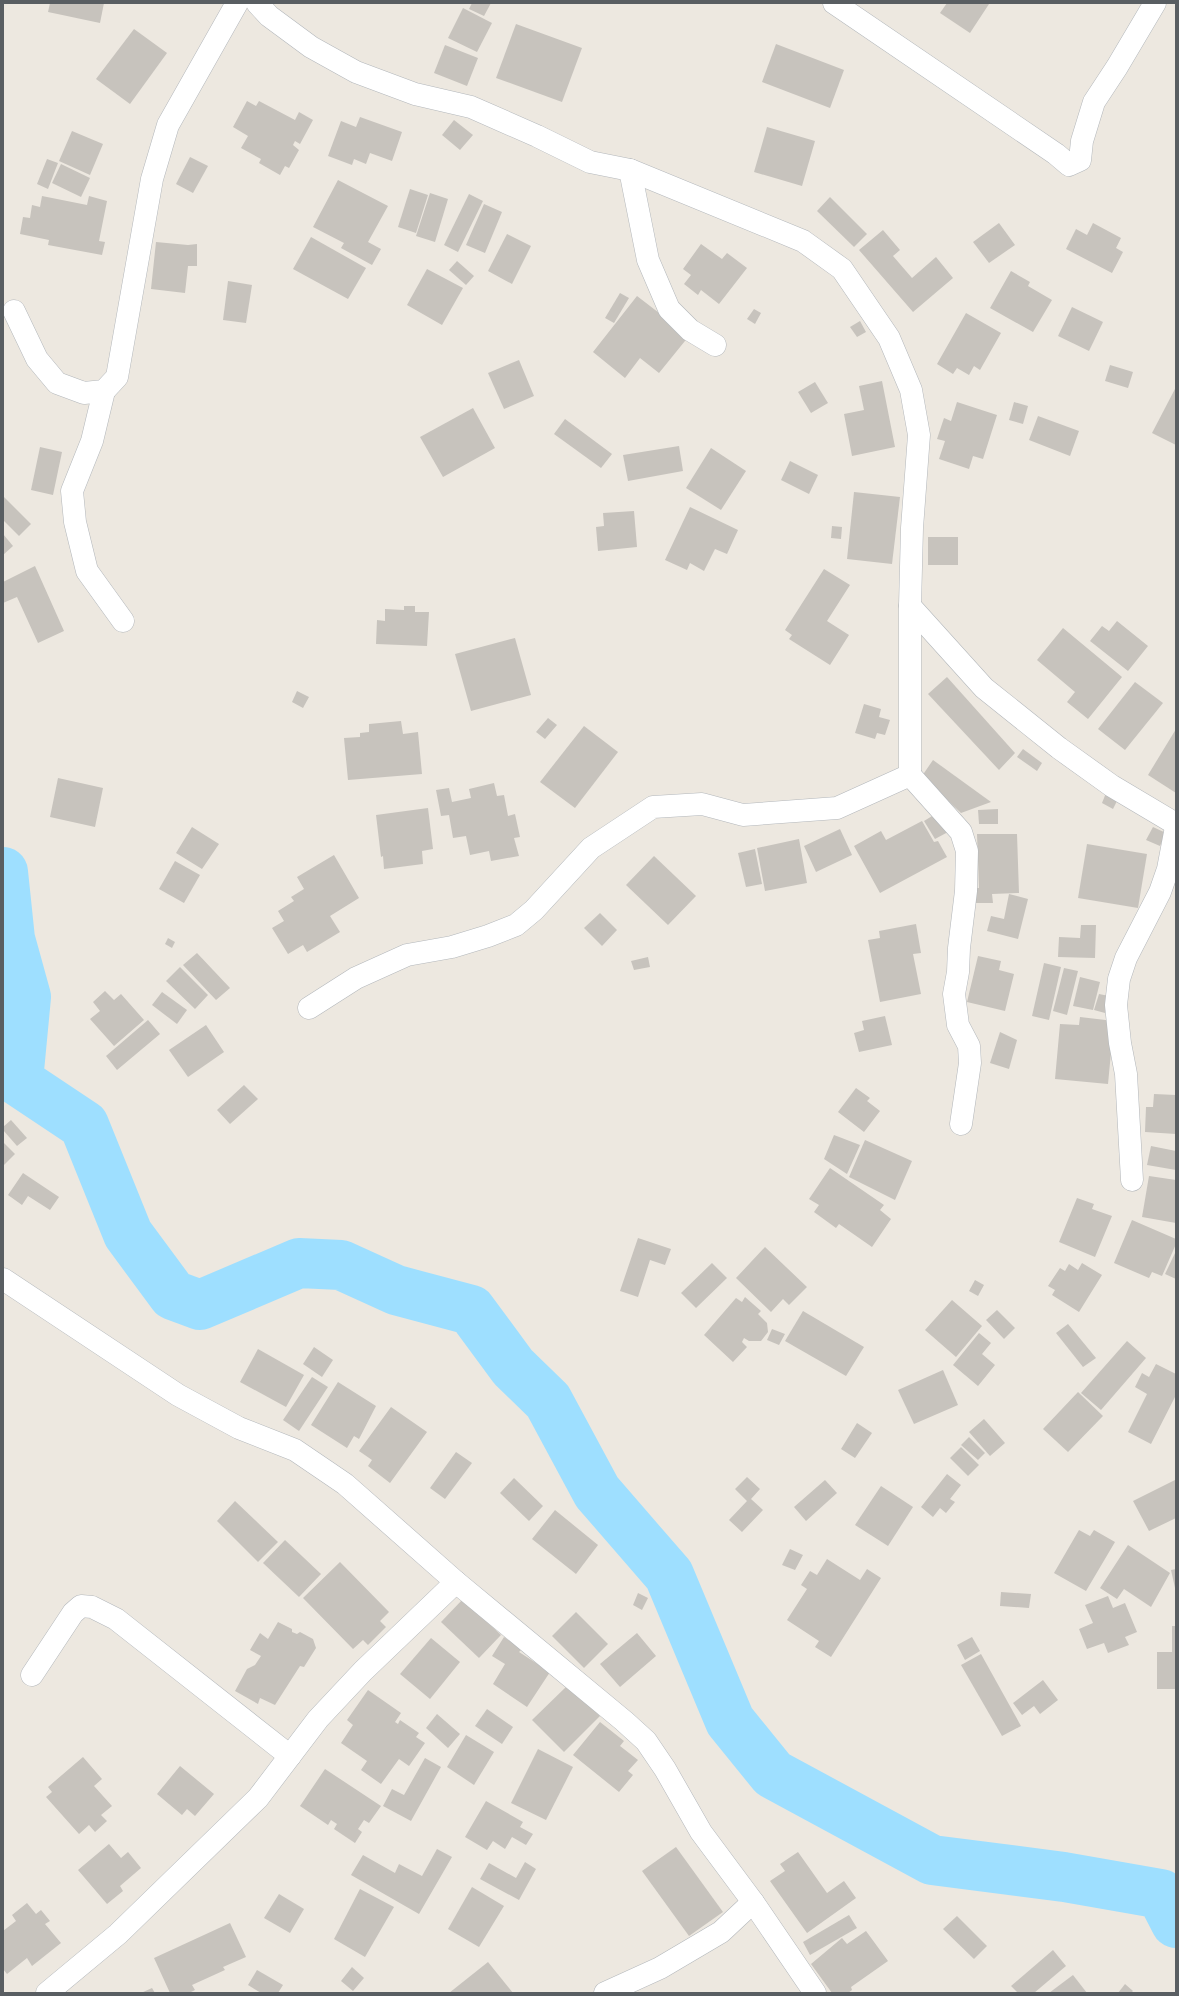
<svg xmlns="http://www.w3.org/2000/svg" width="1179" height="1996" viewBox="0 0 1179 1996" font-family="'Golos Text',sans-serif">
<rect width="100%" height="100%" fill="#ede8e0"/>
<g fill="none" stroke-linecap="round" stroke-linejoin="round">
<polyline stroke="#9edfff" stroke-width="50" points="3,872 10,939 26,997 18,1081 84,1125 128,1234 173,1295 200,1305 299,1263 341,1265 396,1290 471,1310 513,1367 548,1401 597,1492 669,1575 730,1721 773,1774 932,1860 1064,1877 1161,1894 1176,1923"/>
</g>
<g fill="#c7c3bd">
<polygon points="50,3 104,3 100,23 48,12"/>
<polygon points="472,3 491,3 484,16 469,9"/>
<polygon points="947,3 988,3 989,4 970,33 940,13"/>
<polygon points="463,8 492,23 477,52 448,38"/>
<polygon points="516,24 582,48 562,102 496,78"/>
<polygon points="134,29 167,53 130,104 96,79"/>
<polygon points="776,44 844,70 830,108 762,82"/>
<polygon points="445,45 478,58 467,86 434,73"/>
<polygon points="247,101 256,106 259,101 295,120 299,112 313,120 300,144 295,141 293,145 299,150 289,168 285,166 280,175 259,163 261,159 241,148 248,136 233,127"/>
<polygon points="360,117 402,132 392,161 370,153 366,164 354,159 352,165 328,156 341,121 356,127"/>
<polygon points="454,120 473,135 460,150 442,135"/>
<polygon points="767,127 815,141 802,186 754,172"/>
<polygon points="72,131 103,144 90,175 59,161"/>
<polygon points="190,157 208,166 193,193 176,184"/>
<polygon points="47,159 58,163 48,189 37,184"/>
<polygon points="61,164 90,178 81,197 52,183"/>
<polygon points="338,180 388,206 368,242 381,249 372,265 341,248 344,243 313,227"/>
<polygon points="410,189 428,195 416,233 398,227"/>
<polygon points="430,193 448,199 435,242 416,236"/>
<polygon points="469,194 483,201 458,252 444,245"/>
<polygon points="42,196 87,205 89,196 107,201 99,241 105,242 102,255 48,245 49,240 20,234 23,217 30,218 32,205 40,207"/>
<polygon points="830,197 867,234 854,247 817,211"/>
<polygon points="484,204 502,212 485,253 466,245"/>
<polygon points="999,223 1015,245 989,263 973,242"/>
<polygon points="1093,223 1121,238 1116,248 1123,252 1112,273 1066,249 1076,229 1087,235"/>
<polygon points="883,230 900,250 893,256 912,278 936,257 953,278 913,312 859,250"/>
<polygon points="507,234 531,246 512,284 488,271"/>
<polygon points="311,237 366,268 348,299 293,269"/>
<polygon points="156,242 188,245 197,244 197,266 188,266 185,293 151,289"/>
<polygon points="701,244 722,259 727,253 747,268 719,304 701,290 698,295 684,284 691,275 683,269"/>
<polygon points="457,261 474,276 466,285 449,270"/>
<polygon points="427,269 463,288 442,325 407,305"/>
<polygon points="1011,271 1030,282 1028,286 1052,300 1033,332 990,308"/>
<polygon points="228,281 252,285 246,323 223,320"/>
<polygon points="620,293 629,298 614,323 605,318"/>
<polygon points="637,296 689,336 659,373 640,358 625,378 593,352"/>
<polygon points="1072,307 1103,322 1089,351 1058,336"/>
<polygon points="754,309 761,313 755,324 747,319"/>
<polygon points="966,313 1001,333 980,370 974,366 969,375 957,368 953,374 937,364"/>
<polygon points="860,321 866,332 857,337 850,327"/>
<polygon points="519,360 534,396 504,409 488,373"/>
<polygon points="1110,365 1133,372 1128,388 1105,381"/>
<polygon points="882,381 895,447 852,456 844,414 864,410 859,386"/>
<polygon points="815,382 828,403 811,413 798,392"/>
<polygon points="1176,387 1176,445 1152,433"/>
<polygon points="957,402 997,415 983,459 973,456 969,469 939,459 945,441 937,439 944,418 951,421"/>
<polygon points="1014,402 1028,406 1023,424 1009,420"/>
<polygon points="473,408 495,448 443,477 420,437"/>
<polygon points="1038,416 1079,431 1070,456 1029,440"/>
<polygon points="565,419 612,454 601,468 554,434"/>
<polygon points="679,446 683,471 628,481 623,455"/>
<polygon points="40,447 62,452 53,495 31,490"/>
<polygon points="711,448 746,471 721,510 686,488"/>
<polygon points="790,461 818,475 809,494 781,480"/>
<polygon points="854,492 900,497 892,564 847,559"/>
<polygon points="3,496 31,524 19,536 3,520"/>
<polygon points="690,507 738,530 727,554 715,549 704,571 690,563 687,570 665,560"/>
<polygon points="634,511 637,547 598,551 596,527 604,526 603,513"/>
<polygon points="832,526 842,527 841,539 831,538"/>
<polygon points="3,534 13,546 3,555"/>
<rect x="928" y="537" width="30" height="28"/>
<polygon points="35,566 64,631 38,643 17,597 3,603 3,582"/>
<polygon points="824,569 850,585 827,621 849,635 830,665 789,639 792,635 785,630"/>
<polygon points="404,606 415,606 415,612 429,612 427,646 376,644 377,620 385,621 385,609 404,610"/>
<polygon points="1117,621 1148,646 1128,671 1090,641 1102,626 1109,631"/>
<polygon points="1063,628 1122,677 1088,719 1067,702 1075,692 1037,660"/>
<polygon points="515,638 531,695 471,711 455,654"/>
<polygon points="947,677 1015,753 999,770 928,694"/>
<polygon points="1135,682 1163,703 1125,750 1098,729"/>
<polygon points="297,691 309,697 303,708 292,702"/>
<polygon points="864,704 881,709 879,717 890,720 885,735 877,733 875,739 855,733"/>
<polygon points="548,718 557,725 545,739 536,732"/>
<polygon points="401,721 403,734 418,732 422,774 348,780 344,738 360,737 360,733 369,732 369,724"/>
<polygon points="584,726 618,752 575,808 540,782"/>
<polygon points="1176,729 1176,793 1148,775"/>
<polygon points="1023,749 1042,763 1037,771 1017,757"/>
<polygon points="933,760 991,802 961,813 922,776"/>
<polygon points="58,778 103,788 95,827 50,817"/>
<polygon points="494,783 497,796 504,795 508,816 515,814 520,837 514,838 519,856 491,861 489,851 470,855 466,836 453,838 449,815 441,816 436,790 449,788 452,802 471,798 469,789"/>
<polygon points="1106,793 1118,799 1113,809 1102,803"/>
<polygon points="428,808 433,849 422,851 423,864 384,869 383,856 381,857 376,815"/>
<polygon points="998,809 998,824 979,824 978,810"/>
<polygon points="937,813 948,832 935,839 924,821"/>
<polygon points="922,821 934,842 938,841 947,857 880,893 854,846 881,831 886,840"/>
<polygon points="192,827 219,844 202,869 176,853"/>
<polygon points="1153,827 1166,833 1160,846 1146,840"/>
<polygon points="840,829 852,855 816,872 804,846"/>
<polygon points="977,834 1017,834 1019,893 992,894 993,903 975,903 974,888 979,888"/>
<polygon points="799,839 807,883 765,891 757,848"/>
<polygon points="1087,844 1147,854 1138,908 1078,898"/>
<polygon points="755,849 762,884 746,887 738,853"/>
<polygon points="334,855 359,898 330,916 340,932 307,952 303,945 288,954 272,928 284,921 278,911 294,901 291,897 304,889 297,877"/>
<polygon points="654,856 696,896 668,925 626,885"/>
<polygon points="175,861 200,875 184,903 159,889"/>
<polygon points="1009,894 1028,899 1018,939 987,931 991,916 1004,919"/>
<polygon points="600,913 617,930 602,946 584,928"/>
<polygon points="916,924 921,953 913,954 921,994 880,1002 868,940 880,938 879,931"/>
<polygon points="1081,925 1096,925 1095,958 1058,957 1059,937 1080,938"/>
<polygon points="168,938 175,942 172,948 165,944"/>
<polygon points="197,953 230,988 216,1000 183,965"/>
<polygon points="978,956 1001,961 999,970 1014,974 1005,1011 967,1002"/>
<polygon points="648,957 650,967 634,970 631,961"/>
<polygon points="1044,963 1061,967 1049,1020 1032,1016"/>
<polygon points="180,967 208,995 195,1009 166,981"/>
<polygon points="1064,968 1078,971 1067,1015 1053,1011"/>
<polygon points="1080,977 1100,982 1093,1010 1073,1006"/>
<polygon points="105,991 114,1000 121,994 144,1020 114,1046 90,1019 100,1011 93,1002"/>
<polygon points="162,992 187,1010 177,1024 152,1005"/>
<polygon points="1099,994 1109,996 1105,1013 1094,1010"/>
<polygon points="885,1016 892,1045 859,1052 854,1033 864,1030 862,1021"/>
<polygon points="1080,1017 1114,1021 1108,1084 1055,1079 1060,1024 1079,1025"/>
<polygon points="148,1020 160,1034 117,1070 106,1056"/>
<polygon points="206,1025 224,1052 188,1077 169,1050"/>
<polygon points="1000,1032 1017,1040 1009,1069 990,1063"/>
<polygon points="244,1085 258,1099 230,1124 217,1110"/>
<polygon points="856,1088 870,1098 867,1101 880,1111 864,1132 838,1112"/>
<polygon points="1154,1094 1176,1095 1176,1134 1145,1132 1146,1107 1153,1107"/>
<polygon points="11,1120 27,1138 17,1146 3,1130 3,1127"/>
<polygon points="834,1135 860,1145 847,1174 824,1159"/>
<polygon points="865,1140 912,1161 895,1200 849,1177"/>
<polygon points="3,1142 15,1154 3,1166"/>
<polygon points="1151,1146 1176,1151 1176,1170 1147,1165"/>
<polygon points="830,1168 884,1205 880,1210 891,1219 872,1247 839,1224 836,1228 814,1212 819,1205 809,1199"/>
<polygon points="23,1173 59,1197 50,1210 28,1196 22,1205 8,1195"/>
<polygon points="1149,1176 1176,1180 1176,1223 1142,1217"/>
<polygon points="1077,1198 1094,1204 1092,1209 1112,1216 1095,1257 1059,1242"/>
<polygon points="1132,1220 1176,1239 1176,1244 1162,1276 1152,1272 1149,1278 1114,1263"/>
<polygon points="638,1238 671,1249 665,1265 650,1260 638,1297 620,1291"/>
<polygon points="765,1247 807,1287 789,1305 783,1299 771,1312 736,1278"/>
<polygon points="1176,1251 1176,1279 1165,1274"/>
<polygon points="712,1263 727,1278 696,1308 681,1293"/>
<polygon points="1082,1263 1102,1275 1079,1312 1052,1295 1055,1290 1048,1286 1060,1268 1065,1271 1069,1264 1078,1270"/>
<polygon points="975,1280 984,1285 978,1296 969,1291"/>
<polygon points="745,1297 761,1311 758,1314 767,1323 768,1332 761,1341 749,1341 744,1338 742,1342 747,1347 733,1362 704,1335 736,1298 742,1302"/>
<polygon points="952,1300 982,1326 956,1357 925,1330"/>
<polygon points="997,1310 1015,1328 1004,1339 986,1320"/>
<polygon points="803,1311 864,1347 846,1376 785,1341"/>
<polygon points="1068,1324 1096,1358 1083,1367 1056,1333"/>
<polygon points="772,1329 785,1334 779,1345 767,1340"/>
<polygon points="979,1333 991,1343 982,1354 995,1365 978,1386 953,1365"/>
<polygon points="1127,1341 1146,1358 1101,1410 1081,1393"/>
<polygon points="314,1347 333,1360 322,1377 303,1364"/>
<polygon points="258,1349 304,1375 286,1407 240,1382"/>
<polygon points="1156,1364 1176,1374 1176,1395 1151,1444 1128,1432 1147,1394 1135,1387 1142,1373 1149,1377"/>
<polygon points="943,1370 958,1405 914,1424 898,1390"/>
<polygon points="312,1377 328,1387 299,1431 283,1420"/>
<polygon points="338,1382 376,1406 359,1439 354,1436 347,1448 311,1425"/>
<polygon points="1078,1392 1103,1416 1068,1452 1043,1429"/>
<polygon points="391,1407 427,1432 390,1483 368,1466 372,1460 359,1451"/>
<polygon points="984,1419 1005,1443 990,1456 969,1432"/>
<polygon points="857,1423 872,1433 855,1458 841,1449"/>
<polygon points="969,1437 985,1453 978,1460 961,1445"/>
<polygon points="961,1447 979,1465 968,1476 950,1458"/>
<polygon points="456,1452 472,1463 445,1499 430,1488"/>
<polygon points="947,1474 961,1485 950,1499 955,1502 946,1513 940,1508 933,1517 921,1507"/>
<polygon points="747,1477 760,1489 751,1499 763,1510 742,1532 729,1520 747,1501 735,1489"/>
<polygon points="514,1478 543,1506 529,1521 500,1493"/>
<polygon points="825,1480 837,1493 806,1521 794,1507"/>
<polygon points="1175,1480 1176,1518 1149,1531 1133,1501"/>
<polygon points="881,1486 913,1507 888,1546 855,1525"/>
<polygon points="235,1501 278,1542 258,1562 217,1521"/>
<polygon points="555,1510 598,1545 576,1574 532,1539"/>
<polygon points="1079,1530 1090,1536 1094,1530 1115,1542 1086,1591 1054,1573"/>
<polygon points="285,1540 321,1574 299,1597 263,1563"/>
<polygon points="1128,1545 1170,1573 1151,1607 1124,1589 1117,1599 1100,1588"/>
<polygon points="790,1549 803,1555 795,1570 782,1565"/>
<polygon points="827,1559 860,1580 867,1569 881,1578 831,1657 815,1647 819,1641 787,1620 807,1589 801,1585 810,1571 817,1575"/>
<polygon points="340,1562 389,1612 380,1621 386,1627 368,1645 363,1640 353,1649 303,1598"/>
<polygon points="1176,1569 1176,1588 1175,1588 1171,1570"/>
<polygon points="1001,1592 1031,1594 1029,1608 1000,1606"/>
<polygon points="638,1593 648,1598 642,1610 633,1605"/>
<polygon points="1108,1596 1113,1608 1125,1603 1137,1632 1125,1637 1129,1645 1108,1653 1104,1643 1087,1649 1079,1629 1093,1623 1085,1605"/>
<polygon points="463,1599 501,1635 479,1658 441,1622"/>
<polygon points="576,1612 608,1644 584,1668 552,1636"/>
<polygon points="278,1622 292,1629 292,1632 297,1634 300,1632 313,1639 316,1648 304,1667 300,1666 275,1705 260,1698 258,1704 235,1691 247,1669 255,1665 261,1656 250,1650 260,1633 268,1639"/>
<polygon points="1172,1626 1176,1626 1176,1689 1157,1689 1157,1652 1172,1652"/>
<polygon points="637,1633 656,1656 620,1687 600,1664"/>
<polygon points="504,1637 522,1649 519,1652 550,1672 527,1707 493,1684 505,1664 492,1656"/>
<polygon points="972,1637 980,1651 965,1660 957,1645"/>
<polygon points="431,1638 460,1662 430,1699 400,1674"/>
<polygon points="981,1654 1021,1726 1002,1736 961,1665"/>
<polygon points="1043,1680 1058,1700 1040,1714 1034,1706 1022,1715 1013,1703"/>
<polygon points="568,1685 600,1716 564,1752 532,1720"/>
<polygon points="368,1690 401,1713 395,1722 398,1724 400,1720 419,1733 416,1737 425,1743 409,1766 399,1759 381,1784 361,1770 367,1761 341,1743 353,1725 347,1720"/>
<polygon points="487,1709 513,1727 502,1744 475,1726"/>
<polygon points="437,1714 460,1734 448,1748 426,1728"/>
<polygon points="600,1722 624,1741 620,1746 638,1760 628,1771 633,1775 619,1792 573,1755"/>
<polygon points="466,1735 494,1752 474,1785 447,1767"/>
<polygon points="538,1749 573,1767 546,1820 511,1803"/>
<polygon points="83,1757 102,1779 94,1786 112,1806 101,1815 107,1821 95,1832 89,1825 79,1834 46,1797 52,1792 48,1787"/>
<polygon points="425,1758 441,1767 411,1821 383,1806 392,1789 404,1795"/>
<polygon points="180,1766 214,1794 195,1816 187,1809 182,1815 157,1794"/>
<polygon points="325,1769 381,1806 369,1823 364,1820 358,1829 362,1832 355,1843 334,1829 337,1824 331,1820 328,1825 300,1806"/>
<polygon points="486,1801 523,1822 520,1827 533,1834 526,1845 512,1837 505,1849 493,1841 487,1850 465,1837"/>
<polygon points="109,1844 121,1858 128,1852 141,1868 120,1886 123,1891 107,1904 78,1870"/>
<polygon points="676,1847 723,1912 689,1936 642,1871"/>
<polygon points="437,1849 452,1857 419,1914 351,1875 363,1855 395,1873 399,1864 422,1876"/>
<polygon points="798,1852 827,1893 844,1881 856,1898 807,1933 770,1881 785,1871 780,1864"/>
<polygon points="525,1862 536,1869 519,1900 480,1879 489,1863 516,1878"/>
<polygon points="472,1887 504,1906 479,1947 448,1929"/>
<polygon points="360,1889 394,1907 365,1957 334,1939"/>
<polygon points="279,1894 304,1909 290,1933 264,1918"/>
<polygon points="27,1903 36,1914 41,1910 50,1921 45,1924 61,1943 32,1966 27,1958 7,1974 3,1969 3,1931 16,1921 12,1915"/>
<polygon points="849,1915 857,1928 810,1955 803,1942"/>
<polygon points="957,1916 987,1946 974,1959 943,1929"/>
<polygon points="230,1923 246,1957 223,1967 225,1970 192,1985 195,1990 189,1993 170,1993 154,1958"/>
<polygon points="866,1931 888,1961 851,1987 852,1990 848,1993 832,1993 811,1964 842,1938 847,1944"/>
<polygon points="1053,1950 1066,1966 1034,1993 1018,1993 1011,1986"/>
<polygon points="488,1962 513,1993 449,1993"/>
<polygon points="352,1967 364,1978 353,1991 341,1981"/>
<polygon points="257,1970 283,1985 278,1993 261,1993 248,1985"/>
<polygon points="1073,1975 1087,1993 1049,1993"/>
<polygon points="1125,1984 1133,1991 1131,1993 1118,1993"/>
<polygon points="152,1988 155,1993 141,1993"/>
</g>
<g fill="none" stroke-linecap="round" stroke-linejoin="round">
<defs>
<g id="minor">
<polyline points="257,3 269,16 311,47 356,72 415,94 471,107 537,136 590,162 630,170 803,241 842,269 889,338 911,390 919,435 912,528 910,606 910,775 837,808 743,815 702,804 653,807 591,848 534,910 516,925 488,936 452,947 407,955 356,978 309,1008"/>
<polyline points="834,3 1056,154 1069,165 1080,160 1082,141 1094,102 1117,67 1155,3"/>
<polyline points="630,170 648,260 669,309 690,330 715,345"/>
<polyline points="14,311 37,359 57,383 84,393 104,391 117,377 152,179 168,125 237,3"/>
<polyline points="104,391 92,441 72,491 75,522 87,571 123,621"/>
<polyline points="910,606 984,688 1059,748 1112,786 1176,824"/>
<polyline points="910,775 961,832 967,851 966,891 959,948 958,972 954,994 958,1025 969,1046 970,1063 961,1124"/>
<polyline points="1132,1180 1126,1074 1120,1043 1116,1005 1119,979 1126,958 1160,892 1168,869 1176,827"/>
<polyline points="3,1279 178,1395 239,1428 295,1450 345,1484 456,1582 624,1721 646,1741 665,1769 701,1832 753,1902 815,1993"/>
<polyline points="32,1675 73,1613 81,1606 92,1607 116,1619 290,1756"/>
<polyline points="47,1993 118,1934 258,1798 318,1719 363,1671 456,1582"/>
<polyline points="605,1993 660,1968 721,1932 753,1902"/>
</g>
</defs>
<use href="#minor" stroke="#b3b7bb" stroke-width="23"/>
<use href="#minor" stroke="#fff" stroke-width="22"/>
</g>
<rect width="1179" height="1996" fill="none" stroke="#595e62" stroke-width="8"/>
</svg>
